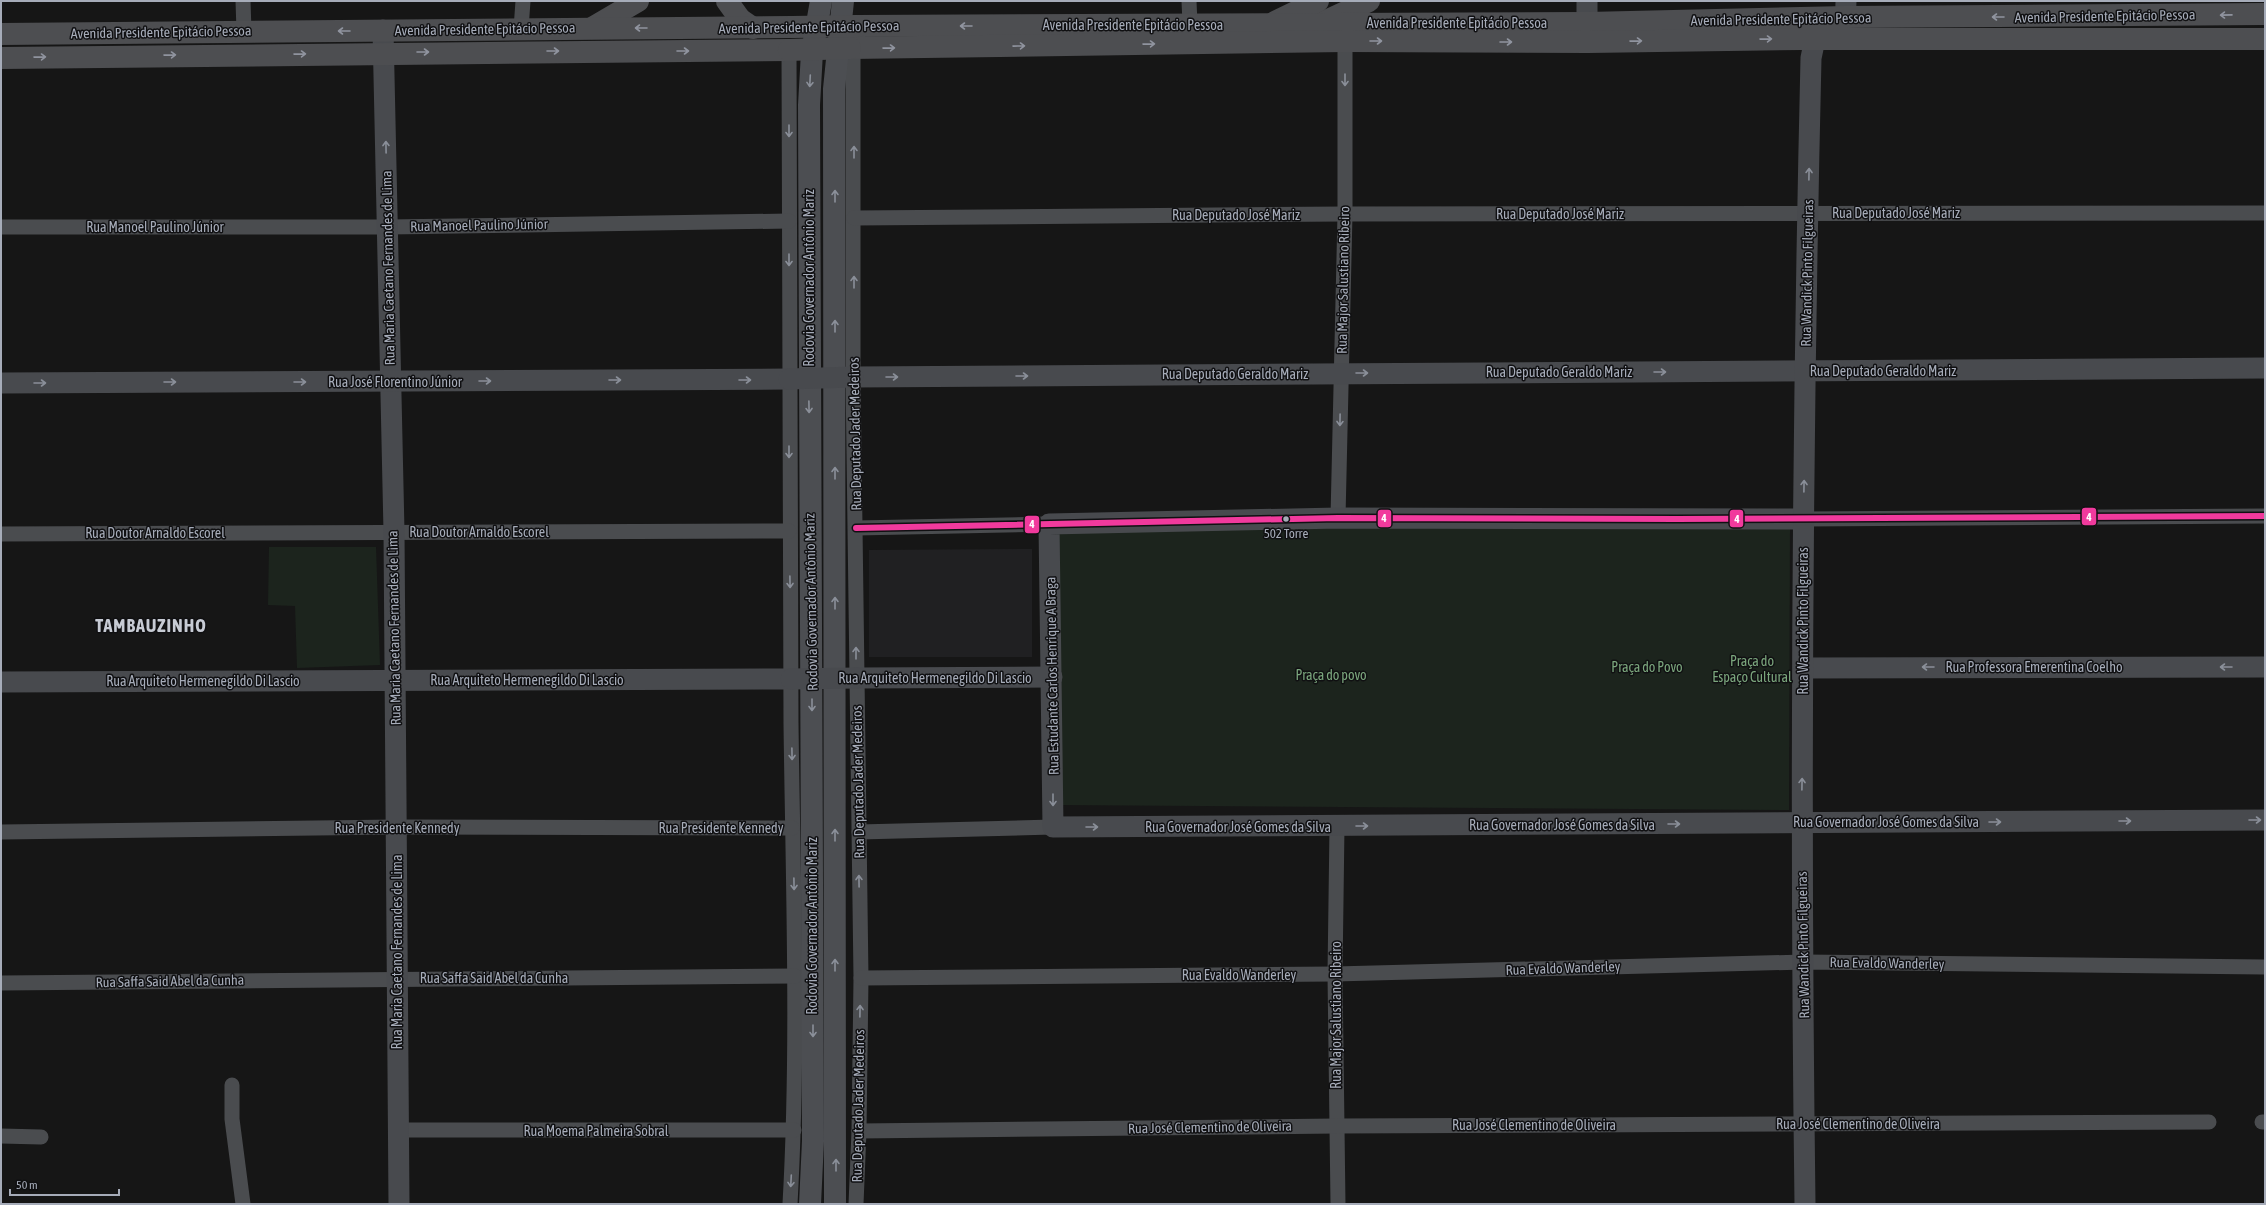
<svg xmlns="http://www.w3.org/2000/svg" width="2266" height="1205" viewBox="0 0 2266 1205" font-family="'Asap Condensed',sans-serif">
<rect width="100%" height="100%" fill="#161616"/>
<polygon fill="#202022" points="1032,549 1032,657 869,657 869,550"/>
<g fill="#1c241d">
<polygon points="1790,525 1789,810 1057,805 1056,527"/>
<polygon points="269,547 376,547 380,665 297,668 295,606 268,605"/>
</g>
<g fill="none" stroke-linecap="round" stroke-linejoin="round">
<g stroke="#4a4c4f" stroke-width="15">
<polyline points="243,1 244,31"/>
<polyline points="1189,1 1190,24"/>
<polyline points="521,29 523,1"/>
<polyline points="853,48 853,377 861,978 859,1131 856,1204"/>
<path d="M789,50c0,224 0,448 2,673 2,160 8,321 -1,481"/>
<polyline points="854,218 1345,214 2265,213"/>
<polyline points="1,227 388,227 789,221"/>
<polyline points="1338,518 1345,214 1345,41"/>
<polyline points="1804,519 2265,516"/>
<polyline points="856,528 1049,524"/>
<polyline points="1,534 789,531"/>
<polyline points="1337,826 1335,974 1338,1204"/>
<polyline points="1,832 397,827 792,828"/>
<polyline points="859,832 1053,827"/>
<polyline points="861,978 1335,974 1804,962 2265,967"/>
<polyline points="1,983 795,976"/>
<polyline points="232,1085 232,1119 243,1204"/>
<polyline points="2262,1122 2265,1122"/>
<polyline points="399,1130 794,1130"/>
<polyline points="859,1131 1337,1126 2209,1122"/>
<polyline points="1,1136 41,1137"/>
</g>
<g stroke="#484a4e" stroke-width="21">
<polyline points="1587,1 1587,23"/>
<polyline points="383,30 394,532 399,1204"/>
<polyline points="853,377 2265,368"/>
<polyline points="1,383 789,379"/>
<polyline points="1804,519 1338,518 1049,524 1053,827 2265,820"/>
<polyline points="1804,668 2265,667"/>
<polyline points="856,678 1052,677"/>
<polyline points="1,682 791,679"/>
<path d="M1805,1204c-5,-382 -3,-764 6,-1146l4,-19c19,-17 31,-4 31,-38"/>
</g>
<g stroke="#4d4e51" stroke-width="22">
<polyline points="727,1 740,19 753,28"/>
<polyline points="1326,21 1369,1"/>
<polyline points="1275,22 1318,1"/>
<polyline points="857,26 1587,23 1846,17 2265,14"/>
<polyline points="592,28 638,1"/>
<polyline points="1,34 792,27"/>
<polyline points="850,48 1345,41 1588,42 1801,39 2265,39"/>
<polyline points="1,58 789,50"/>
</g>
<g stroke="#4c4e52" stroke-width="22">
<polyline points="810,1204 813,1141 809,105 812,52 821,1"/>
<polyline points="835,1204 834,89 843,1"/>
</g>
<g stroke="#484a4e" stroke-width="21">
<polyline points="789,379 853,377"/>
<polyline points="791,679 856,678"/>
</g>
<g stroke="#4d4e51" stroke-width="22">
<polyline points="792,27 857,26"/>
<polyline points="789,50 850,48"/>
</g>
<defs>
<polyline id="bus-1" points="856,528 1338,518 1677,519 2265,516"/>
</defs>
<use href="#bus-1" stroke="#101012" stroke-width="9"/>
<use href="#bus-1" stroke="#f13a9d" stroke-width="6"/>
</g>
<defs><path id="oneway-shaft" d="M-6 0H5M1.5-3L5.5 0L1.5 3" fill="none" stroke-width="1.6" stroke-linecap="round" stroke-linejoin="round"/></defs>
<g stroke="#90949f">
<use href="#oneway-shaft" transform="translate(2226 15) rotate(179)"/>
<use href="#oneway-shaft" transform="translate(1998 17) rotate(-180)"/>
<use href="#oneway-shaft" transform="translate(966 26) rotate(180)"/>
<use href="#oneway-shaft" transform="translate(641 28) rotate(180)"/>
<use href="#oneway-shaft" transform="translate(344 31) rotate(180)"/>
<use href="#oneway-shaft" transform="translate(1766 39) rotate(-1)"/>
<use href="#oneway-shaft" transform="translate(1376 41)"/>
<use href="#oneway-shaft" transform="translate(1636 41) rotate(-1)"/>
<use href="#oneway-shaft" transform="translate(1506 42)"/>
<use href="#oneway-shaft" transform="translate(1149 44) rotate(-1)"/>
<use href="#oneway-shaft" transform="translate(1019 46) rotate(-1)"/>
<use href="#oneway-shaft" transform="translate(889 48) rotate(-1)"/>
<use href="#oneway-shaft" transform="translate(553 51)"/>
<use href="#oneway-shaft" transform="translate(683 51)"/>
<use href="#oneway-shaft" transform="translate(423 52)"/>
<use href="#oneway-shaft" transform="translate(300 54) rotate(-1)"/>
<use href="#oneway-shaft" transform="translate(170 55) rotate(-1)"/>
<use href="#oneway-shaft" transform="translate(40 57) rotate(-1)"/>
</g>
<g stroke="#8a8f99">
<use href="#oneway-shaft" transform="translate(1345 80) rotate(90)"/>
<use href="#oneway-shaft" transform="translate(789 131) rotate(90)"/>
<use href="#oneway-shaft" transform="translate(386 147) rotate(-91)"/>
<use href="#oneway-shaft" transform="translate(854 152) rotate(-90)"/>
<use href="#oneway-shaft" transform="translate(1809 174) rotate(-89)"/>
<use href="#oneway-shaft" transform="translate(789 260) rotate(90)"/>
<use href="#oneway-shaft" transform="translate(854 282) rotate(-90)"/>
<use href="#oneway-shaft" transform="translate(1660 372)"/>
<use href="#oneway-shaft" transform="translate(1362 373)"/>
<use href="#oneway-shaft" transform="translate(1022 376)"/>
<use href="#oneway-shaft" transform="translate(892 377)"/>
<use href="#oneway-shaft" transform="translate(615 380)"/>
<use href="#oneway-shaft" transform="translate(745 380)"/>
<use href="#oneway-shaft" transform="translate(485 381)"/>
<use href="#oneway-shaft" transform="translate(170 382)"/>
<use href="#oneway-shaft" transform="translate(300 382)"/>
<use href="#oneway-shaft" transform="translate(40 383)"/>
<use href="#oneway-shaft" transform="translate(1340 420) rotate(91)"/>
<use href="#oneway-shaft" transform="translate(789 452) rotate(90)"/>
<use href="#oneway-shaft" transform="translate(1804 486) rotate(-89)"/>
<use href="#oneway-shaft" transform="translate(790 582) rotate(89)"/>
<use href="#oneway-shaft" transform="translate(856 653) rotate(-90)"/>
<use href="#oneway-shaft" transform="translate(1928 667) rotate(180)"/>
<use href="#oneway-shaft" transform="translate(2226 667) rotate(180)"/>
<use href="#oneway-shaft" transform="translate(792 754) rotate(89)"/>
<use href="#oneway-shaft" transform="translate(1802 784) rotate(-89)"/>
<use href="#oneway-shaft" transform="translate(1053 800) rotate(90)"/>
<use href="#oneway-shaft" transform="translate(2255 820)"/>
<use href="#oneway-shaft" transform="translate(2125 821)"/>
<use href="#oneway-shaft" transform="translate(1995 822)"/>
<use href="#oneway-shaft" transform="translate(1674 824)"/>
<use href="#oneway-shaft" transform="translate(1362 826)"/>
<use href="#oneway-shaft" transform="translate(1092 827)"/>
<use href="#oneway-shaft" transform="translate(859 881) rotate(-91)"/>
<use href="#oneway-shaft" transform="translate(794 884) rotate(89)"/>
<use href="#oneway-shaft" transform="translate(860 1011) rotate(-89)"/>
<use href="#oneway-shaft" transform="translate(791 1181) rotate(93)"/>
</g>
<g stroke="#8b909a">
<use href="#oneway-shaft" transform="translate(810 81) rotate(93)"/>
<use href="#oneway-shaft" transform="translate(835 196) rotate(-90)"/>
<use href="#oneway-shaft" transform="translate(835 326) rotate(-90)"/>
<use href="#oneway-shaft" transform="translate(809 407) rotate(89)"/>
<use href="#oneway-shaft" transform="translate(835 473) rotate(-90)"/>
<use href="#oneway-shaft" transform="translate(835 603) rotate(-90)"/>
<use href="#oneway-shaft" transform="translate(812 705) rotate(90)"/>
<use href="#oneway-shaft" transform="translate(835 835) rotate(-90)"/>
<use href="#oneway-shaft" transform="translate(835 965) rotate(-90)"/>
<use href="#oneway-shaft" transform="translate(813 1031) rotate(90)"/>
<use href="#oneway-shaft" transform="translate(836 1165) rotate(-90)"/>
</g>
<circle fill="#a6acb9" stroke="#101012" stroke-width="1.5" cx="1286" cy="519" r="3.5"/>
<g text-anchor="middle" stroke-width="3" stroke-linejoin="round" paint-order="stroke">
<g font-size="13" fill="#a6acb9" stroke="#101012">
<text x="1286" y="538">502 Torre</text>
</g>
<g font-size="14" fill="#a6acb9" stroke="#101012">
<text transform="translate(2105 16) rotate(-1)" y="5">Avenida Presidente Epitácio Pessoa</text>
<text transform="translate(1781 19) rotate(-1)" y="5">Avenida Presidente Epitácio Pessoa</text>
<text x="1457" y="28">Avenida Presidente Epitácio Pessoa</text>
<text x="1133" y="30">Avenida Presidente Epitácio Pessoa</text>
<text transform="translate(809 27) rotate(-1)" y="5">Avenida Presidente Epitácio Pessoa</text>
<text transform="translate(485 29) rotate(-1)" y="5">Avenida Presidente Epitácio Pessoa</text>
<text transform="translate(161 32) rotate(-1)" y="5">Avenida Presidente Epitácio Pessoa</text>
<text x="1896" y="218">Rua Deputado José Mariz</text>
<text x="1560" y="219">Rua Deputado José Mariz</text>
<text x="1236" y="220">Rua Deputado José Mariz</text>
<text transform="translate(479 225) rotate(-1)" y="5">Rua Manoel Paulino Júnior</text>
<text x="155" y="232">Rua Manoel Paulino Júnior</text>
<text transform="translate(388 268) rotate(-91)" y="5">Rua Maria Caetano Fernandes de Lima</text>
<text transform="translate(1807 273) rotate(-89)" y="5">Rua Wandick Pinto Filgueiras</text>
<text transform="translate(809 278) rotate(-90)" y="5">Rodovia Governador Antônio Mariz</text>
<text transform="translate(1343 280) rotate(-89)" y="5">Rua Major Salustiano Ribeiro</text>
<text x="1883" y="376">Rua Deputado Geraldo Mariz</text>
<text x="1559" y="377">Rua Deputado Geraldo Mariz</text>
<text x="1235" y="379">Rua Deputado Geraldo Mariz</text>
<text x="395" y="387">Rua José Florentino Júnior</text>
<text transform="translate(855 434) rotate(-91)" y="5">Rua Deputado Jader Medeiros</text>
<text x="479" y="537">Rua Doutor Arnaldo Escorel</text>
<text x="155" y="538">Rua Doutor Arnaldo Escorel</text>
<text transform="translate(811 602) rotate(-91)" y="5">Rodovia Governador Antônio Mariz</text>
<text transform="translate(1803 621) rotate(-90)" y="5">Rua Wandick Pinto Filgueiras</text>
<text transform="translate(394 628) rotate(-91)" y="5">Rua Maria Caetano Fernandes de Lima</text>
<text x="2034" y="672">Rua Professora Emerentina Coelho</text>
<text transform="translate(1052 676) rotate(-91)" y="5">Rua Estudante Carlos Henrique A Braga</text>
<text x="935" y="683">Rua Arquiteto Hermenegildo Di Lascio</text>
<text x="527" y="685">Rua Arquiteto Hermenegildo Di Lascio</text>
<text x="203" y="686">Rua Arquiteto Hermenegildo Di Lascio</text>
<text transform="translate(858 782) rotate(-91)" y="5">Rua Deputado Jader Medeiros</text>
<text x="1886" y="827">Rua Governador José Gomes da Silva</text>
<text x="1562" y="830">Rua Governador José Gomes da Silva</text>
<text x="1238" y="832">Rua Governador José Gomes da Silva</text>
<text x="397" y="833">Rua Presidente Kennedy</text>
<text x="721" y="833">Rua Presidente Kennedy</text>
<text transform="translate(812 926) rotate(-90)" y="5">Rodovia Governador Antônio Mariz</text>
<text transform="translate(1803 945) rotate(-91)" y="5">Rua Wandick Pinto Filgueiras</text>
<text transform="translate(397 952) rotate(-90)" y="5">Rua Maria Caetano Fernandes de Lima</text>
<text transform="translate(1887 963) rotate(1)" y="5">Rua Evaldo Wanderley</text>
<text transform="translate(1563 968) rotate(-2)" y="5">Rua Evaldo Wanderley</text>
<text x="1239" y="980">Rua Evaldo Wanderley</text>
<text x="494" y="983">Rua Saffa Said Abel da Cunha</text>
<text transform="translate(170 981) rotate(-1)" y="5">Rua Saffa Said Abel da Cunha</text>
<text transform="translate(1336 1015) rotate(-90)" y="5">Rua Major Salustiano Ribeiro</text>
<text transform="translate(858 1106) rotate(-89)" y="5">Rua Deputado Jader Medeiros</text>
<text x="1858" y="1129">Rua José Clementino de Oliveira</text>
<text x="1534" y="1130">Rua José Clementino de Oliveira</text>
<text transform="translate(1210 1127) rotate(-1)" y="5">Rua José Clementino de Oliveira</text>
<text x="596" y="1136">Rua Moema Palmeira Sobral</text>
</g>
<g font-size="14" fill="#7ba67d" stroke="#101012">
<text x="1752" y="666">Praça do<tspan x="1752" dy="16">Espaço Cultural</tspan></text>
<text x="1647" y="672">Praça do Povo</text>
<text x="1331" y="680">Praça do povo</text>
</g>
<g font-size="18" font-weight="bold" letter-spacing="1" fill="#c7cbd4" stroke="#101012">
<text x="151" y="632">TAMBAUZINHO</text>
</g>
</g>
<g stroke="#101012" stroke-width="1.5">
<rect x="2081" y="507" width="16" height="19" rx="4" fill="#f13a9d"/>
<rect x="1377" y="509" width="15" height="19" rx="4" fill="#f13a9d"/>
<rect x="1729" y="509" width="15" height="19" rx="4" fill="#f13a9d"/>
<rect x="1024" y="515" width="16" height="19" rx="4" fill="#f13a9d"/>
</g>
<g font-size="11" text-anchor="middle" font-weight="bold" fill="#fff">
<text x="2089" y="521">4</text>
<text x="1384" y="522">4</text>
<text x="1737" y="523">4</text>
<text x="1032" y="528">4</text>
</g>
<rect width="2266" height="1205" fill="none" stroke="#a6acb9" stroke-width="4"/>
<path d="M10 1189v6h109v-6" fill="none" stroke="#a6acb9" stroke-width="2"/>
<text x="16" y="1189" font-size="12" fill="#a6acb9" stroke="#101012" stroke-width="3" paint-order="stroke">50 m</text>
</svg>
